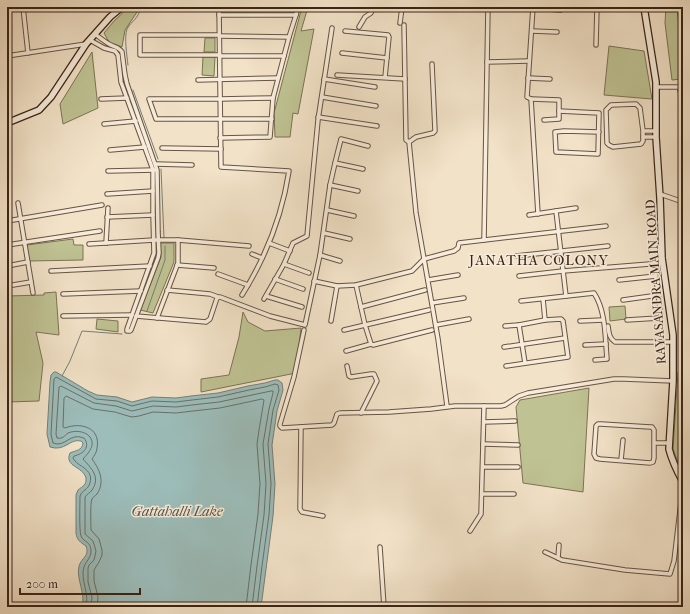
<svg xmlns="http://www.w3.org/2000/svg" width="690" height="614" viewBox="0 0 690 614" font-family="'IM FELL French Canon',serif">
<rect width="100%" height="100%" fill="#f2e2c8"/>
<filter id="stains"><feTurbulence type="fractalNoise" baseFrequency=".005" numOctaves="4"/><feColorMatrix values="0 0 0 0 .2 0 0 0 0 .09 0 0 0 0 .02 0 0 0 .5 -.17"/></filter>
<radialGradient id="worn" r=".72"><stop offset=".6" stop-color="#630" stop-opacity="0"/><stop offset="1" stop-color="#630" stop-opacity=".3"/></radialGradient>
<g fill="#bfc293" stroke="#7c7354">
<polygon points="129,7 138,7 137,12 125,30 122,47 117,45 110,44 104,33 114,21"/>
<polygon points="302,7 308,7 301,31 314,29 298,114 293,113 290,137 275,137 274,113"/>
<path d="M666,7h11c1,15 10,60 4,72l-9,1 -7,-57z"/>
<polygon points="205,38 215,38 215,52 204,52"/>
<polygon points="609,46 644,51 652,99 604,95"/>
<polygon points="92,52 98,108 63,124 60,104"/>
<polygon points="203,57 215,57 214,76 202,75"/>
<polygon points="73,239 74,245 83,245 83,260 29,261 27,245"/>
<polygon points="160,243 174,243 174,262 153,313 140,310 161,257"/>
<polygon points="56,292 59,335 36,332 43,363 39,401 7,402 7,296 44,295 44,293"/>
<polygon points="625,306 626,319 610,321 609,307"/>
<polygon points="243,312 248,322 265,331 301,328 296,373 201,392 201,379 229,375 239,337"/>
<polygon points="97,319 118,321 118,332 96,329"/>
<polygon points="678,372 683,372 683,473 679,465 673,449"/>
<polygon points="589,388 583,492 523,483 516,407 520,400"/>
</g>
<path fill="#9cbdba" stroke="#748078" d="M54,372h2l32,19 9,4 20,2 15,5 20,-5 24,1 15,-2 27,-3 30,-7 17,-3 10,-3h3l4,3 1,7 -6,21 -5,34 3,39 -2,32 -12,91h-179c4,-14 -6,-27 -3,-41 3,-9 11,-10 7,-20 -6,-4 -9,-6 -10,-13v-38l2,-5c2,-2 5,-3 7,-6 1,-2 1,-3 1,-6 -3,-12 -22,-11 -16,-25 6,-3 12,-2 13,-10l-2,-2c-11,-3 -16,11 -31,6l-3,-13 3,-52 1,-7z"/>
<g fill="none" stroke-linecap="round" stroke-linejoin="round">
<g stroke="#6a7068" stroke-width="1">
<path d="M86,607c3,-12 -3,-22 -3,-34 0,-11 8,-13 8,-22 0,-10 -7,-8 -10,-15 -2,-6 -1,-32 -1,-40 2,-6 8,-6 10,-13 4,-15 -13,-16 -17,-25l1,-2c9,-2 17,-9 10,-18 -15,-6 -18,10 -31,5l-2,-9 3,-55 2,-2 40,22 21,2 15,5 20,-5 24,1 16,-2 26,-3 31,-7 16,-3 10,-3 3,1 1,5 -6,20 -5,34 3,40 -2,31 -7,51 -5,41"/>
<path d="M91,607l1,-10 -4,-15v-14l1,-3 5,-5 2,-9 -3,-10 -8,-7v-37c2,-3 5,-4 7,-7 9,-13 -1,-22 -9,-31 5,-6 13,-13 7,-22 -5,-6 -15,-7 -22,-4 -4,3 -5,6 -11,5l-1,-4 3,-47 2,-1 33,17 22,3 16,5 21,-5 23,1 16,-2 27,-3 52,-11h2v2l-4,16 -6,35 3,40 -2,31 -7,51 -5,41"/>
<path d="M97,607l1,-10 -4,-16v-11l5,-8 3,-7v-5l-3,-11 -8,-9c0,-5 -1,-28 1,-31 1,-2 3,-3 5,-5 8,-12 3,-24 -5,-35 2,-3 5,-7 5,-11 4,-21 -17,-26 -32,-20l-2,-1 1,-29 2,-2 27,13 22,3 13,4 4,1 7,-1 14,-4 23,1 17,-2 27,-3 42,-9 2,1 -5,30 -2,14 3,40 -2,30 -7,51 -5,42"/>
</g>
<g stroke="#748078" stroke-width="1">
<path d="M128,65c-1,-9 -4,-28 -1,-36 5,-9 11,-9 14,-22"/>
<polyline points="133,90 158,159"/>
<polyline points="161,169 164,238"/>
<polyline points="147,311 165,260 165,246"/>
<polyline points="62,376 70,361 82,331 122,334"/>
</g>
<defs>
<g id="street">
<polyline points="23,7 28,53"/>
<path d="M219,7l2,160 68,4c-7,45 -23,86 -47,124"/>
<polyline points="533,7 527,97 531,99 538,214"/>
<polyline points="681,7 683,30"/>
<polyline points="533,8 561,10 562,7"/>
<polyline points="219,15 296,15 289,37"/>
<polyline points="296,15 298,7"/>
<polyline points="400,23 402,7"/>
<polyline points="404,25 406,140 409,142 416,213 438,339 447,406"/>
<polyline points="359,27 365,17 371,13 373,7"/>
<polyline points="345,31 388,35 389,37 385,77"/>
<polyline points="532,31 557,32"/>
<polyline points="219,35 140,35 140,55 220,55"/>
<polyline points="219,36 289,37 273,98 270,137 220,138"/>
<path d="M90,40l14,8 11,3 3,4 3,27 32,88v45l1,38 -27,76v2h3l1,-1 27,-72 1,-5 -1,-21 -1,-62 -30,-86 -2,-9 -3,-23c-3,-5 -8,-5 -13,-8 -5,-3 -10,-7 -14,-10"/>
<polyline points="596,45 597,7"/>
<polyline points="342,53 387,58"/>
<polyline points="7,56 86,44"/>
<polyline points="220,56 284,56"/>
<polyline points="487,62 529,61"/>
<polyline points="337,75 405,79"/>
<polyline points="528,78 550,79"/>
<polyline points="324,79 375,87"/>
<polyline points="198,80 278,78"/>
<polyline points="656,87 679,87 683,101"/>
<polyline points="322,97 376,106"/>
<polyline points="101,99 127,98"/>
<polyline points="531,99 559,100 559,119 544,120"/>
<polyline points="559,111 599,113 598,154 556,152 555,132 564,131 599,132"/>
<polyline points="318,117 377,126"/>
<polyline points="272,119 156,119 149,99 220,99 273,98"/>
<polyline points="104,124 136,121"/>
<polyline points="643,131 643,141 641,144 613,147 609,145 607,143 606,110 611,105 636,104 640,108 643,131 656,131"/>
<polyline points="643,137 656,137"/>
<polyline points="409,142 416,137 433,133 435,131 432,64"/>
<polyline points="162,148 221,149"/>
<polyline points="110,150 145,147"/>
<polyline points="335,163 363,169"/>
<polyline points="156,164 192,165"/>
<polyline points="108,171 155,170"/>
<polyline points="330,185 358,191"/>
<polyline points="107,194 153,191"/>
<polyline points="660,194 683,202"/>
<polyline points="18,203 33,293"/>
<polyline points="327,210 354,216"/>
<polyline points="556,211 566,296"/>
<polyline points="529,215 576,208"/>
<polyline points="107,217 153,215"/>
<polyline points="7,221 102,205"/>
<polyline points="324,233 350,239"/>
<polyline points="484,240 488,7"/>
<polyline points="106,243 108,208"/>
<polyline points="269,243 290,251"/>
<polyline points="89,244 154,240 178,240 249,246"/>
<polyline points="7,245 100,231"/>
<polyline points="252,254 262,258"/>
<polyline points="320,255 340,261"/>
<polyline points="516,256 608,246"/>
<polyline points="284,264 309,273"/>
<polyline points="177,265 214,268"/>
<polyline points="7,266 28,262"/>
<polyline points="51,271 150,266"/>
<polyline points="218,274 248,285"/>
<polyline points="519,276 563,271 662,263"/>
<polyline points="275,279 303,289"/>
<polyline points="428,280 458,275"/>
<polyline points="619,280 656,276"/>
<polyline points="314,281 337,286 331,321"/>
<polyline points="356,285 365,325 371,344 373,345 432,330"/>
<polyline points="7,286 31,282"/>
<polyline points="337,286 356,285 412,271 424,259 454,251 458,248 459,243 606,226"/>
<polyline points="167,290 210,294 218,297"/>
<polyline points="63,294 141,291"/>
<polyline points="266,296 302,307"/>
<polyline points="264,299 284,264 293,243 307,236 318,120 332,28"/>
<polyline points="623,300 659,295"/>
<path d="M521,301l73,-8c12,18 11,44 13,66l-12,1"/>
<polyline points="432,303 464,298"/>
<polyline points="361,307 425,290"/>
<polyline points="63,316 132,315"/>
<polyline points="136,316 206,322 210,319 217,298 220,297 270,316 305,325 320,255 330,185 335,163 341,139 368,146"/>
<polyline points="157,318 178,263 178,240"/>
<polyline points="627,320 659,318 661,316 654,264"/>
<polyline points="580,321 603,320"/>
<polyline points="436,325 469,319"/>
<polyline points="505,326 519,325"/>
<path d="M608,326c1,7 1,12 7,16h58"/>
<polyline points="304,330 294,377 280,424 280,426 282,428 332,425 334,423 337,414 340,413 389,412 431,409 455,406 501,406 505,405 519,396 528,393 614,379 624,379 673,381"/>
<polyline points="344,330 429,310"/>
<polyline points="585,345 606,344"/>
<polyline points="504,347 565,338"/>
<polyline points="346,351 371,344"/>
<polyline points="525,363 519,325 545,320"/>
<polyline points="347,366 349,376 351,377 371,374 374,374 377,381 361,413"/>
<polyline points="506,366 568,357 563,321 561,319 545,320 543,299"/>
<polyline points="484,422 515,421"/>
<polyline points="301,427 300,509 302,512 323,516"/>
<polyline points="654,443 654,430 652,427 650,427 601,424 598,424 596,426 594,454 596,458 600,459 650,463 653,462 654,458 654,443 670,443"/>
<polyline points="483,444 518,445"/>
<polyline points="621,460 623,440"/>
<polyline points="483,467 518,467"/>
<polyline points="482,494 514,494"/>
<polyline points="470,531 481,514 484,406"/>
<polyline points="559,545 558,558 562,560 625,570 670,574 674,561 681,502 683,497"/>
<polyline points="380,547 384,607"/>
<polyline points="545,552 558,558"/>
</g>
<g id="secondary">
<path d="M644,7l12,75v55l4,61 2,60 11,77v46l-4,68c3,12 8,22 14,33"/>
<polyline points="7,123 39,110 51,97 86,44 110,17 122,7"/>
</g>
</defs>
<use href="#street" stroke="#675442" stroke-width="5.5"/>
<use href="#secondary" stroke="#392416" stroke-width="8"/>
<use href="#street" stroke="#f7ecdb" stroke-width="3.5"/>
<use href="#secondary" stroke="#f7ecdb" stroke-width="5.5"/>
</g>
<g text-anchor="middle" stroke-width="3" stroke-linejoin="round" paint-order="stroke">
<g font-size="13" fill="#392416" stroke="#f7ecdb">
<text transform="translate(655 282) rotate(-94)" y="5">RAYASANDRA MAIN ROAD</text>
</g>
<g font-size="14" letter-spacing="1" fill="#392416" stroke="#f7ecdb">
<text x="539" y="265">JANATHA COLONY</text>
</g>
<g font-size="14" font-style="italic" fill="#575247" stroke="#f7ecdb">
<text x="177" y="516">Gattahalli Lake</text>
</g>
</g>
<rect width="690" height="614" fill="none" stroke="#f2e2c8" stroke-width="24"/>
<rect x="8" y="8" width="674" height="598" fill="none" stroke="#392416" stroke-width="2"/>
<rect x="12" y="12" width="666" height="590" fill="none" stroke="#392416"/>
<path d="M20 588v6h120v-6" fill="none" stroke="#392416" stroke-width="2"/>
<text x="26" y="588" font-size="12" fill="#392416" stroke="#f7ecdb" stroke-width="3" paint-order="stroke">200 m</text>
<rect width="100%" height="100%" filter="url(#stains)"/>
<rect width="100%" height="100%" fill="url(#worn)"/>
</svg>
